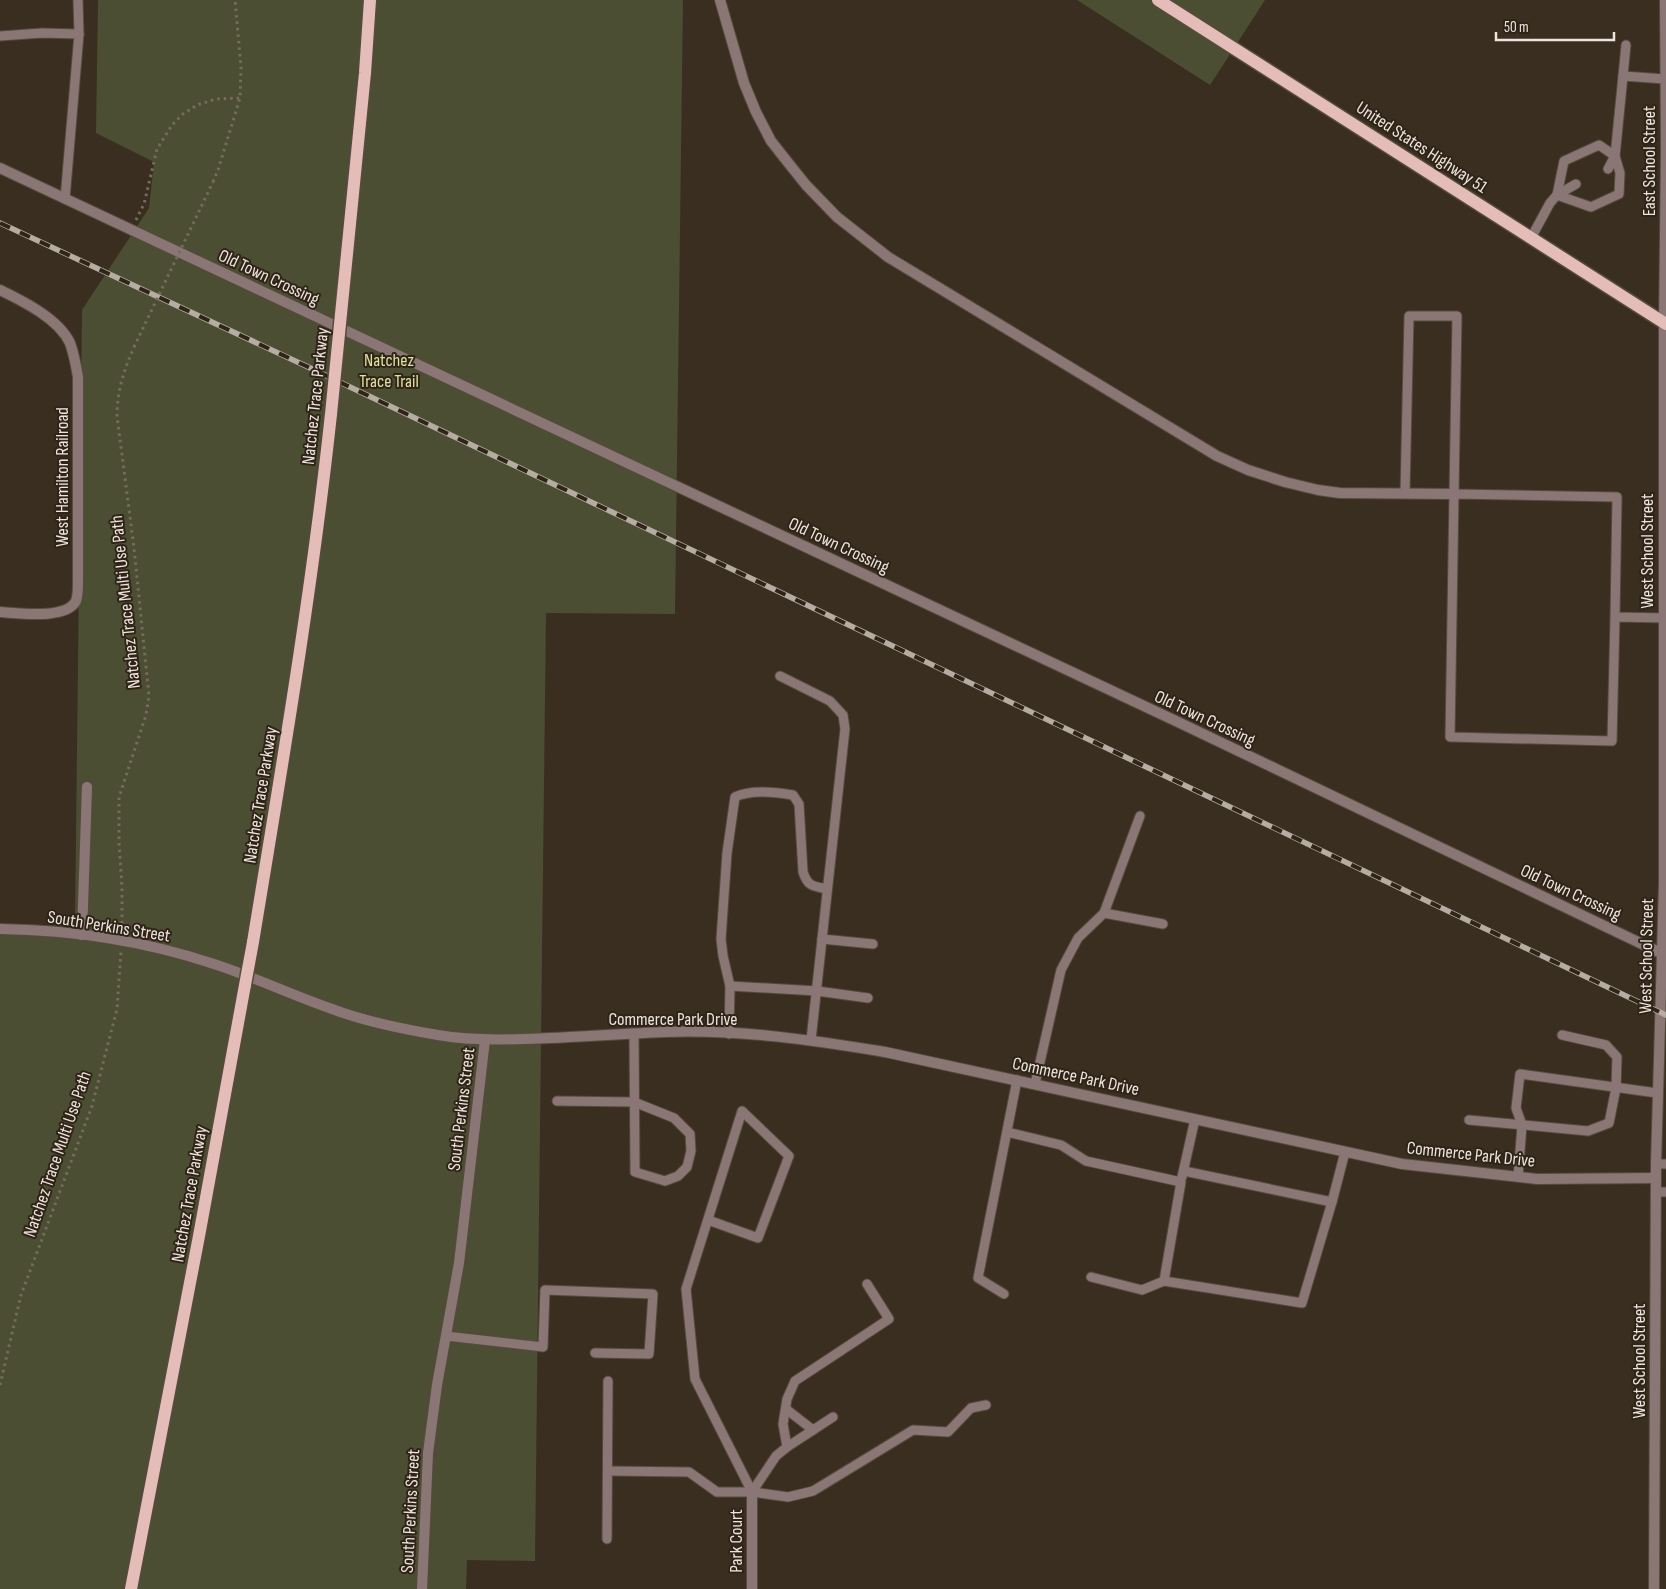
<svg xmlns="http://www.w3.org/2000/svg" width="1666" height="1589" viewBox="0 0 1666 1589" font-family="'Sofia Sans Condensed',sans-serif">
<rect width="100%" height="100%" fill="#3a2e20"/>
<g fill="#4b4e32">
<polygon points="98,0 683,0 675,614 546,613 535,1561 467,1560 466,1589 0,1589 0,925 75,926 82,310 149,208 154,162 96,133"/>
<polygon points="1077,0 1265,0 1210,85"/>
</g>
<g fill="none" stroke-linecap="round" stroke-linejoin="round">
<defs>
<g id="service">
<polyline points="78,0 79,34"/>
<polyline points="0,36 42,33 79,34 65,199"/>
<polyline points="1623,76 1626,45"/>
<polygon points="1599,145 1615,156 1620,173 1619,194 1591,207 1557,195 1564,161"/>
<polyline points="1608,169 1615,156 1623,76 1665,79"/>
<polyline points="1531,238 1550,203 1557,195 1576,184"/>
<polyline points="1405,493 1409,316 1457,316 1454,494"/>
<polyline points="1615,617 1612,741 1450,737 1454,494 1617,497 1615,617 1666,618"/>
<polyline points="780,676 830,701 843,715 845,729 811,1040"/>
<polyline points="1104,913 1163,924"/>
<polyline points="822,939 873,944"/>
<polyline points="730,986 817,991 868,998"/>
<path d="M729,1034l1,-48 -7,-30 -2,-17 6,-86 8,-56c16,-8 41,-5 58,-2l6,9 4,68c5,15 10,14 24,17"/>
<polyline points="1035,1084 1061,970 1078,938 1104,913 1140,816"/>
<polyline points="557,1101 634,1102 674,1118 690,1134 691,1151 687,1167 678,1176 665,1181 635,1172 634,1034"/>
<polyline points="1469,1120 1588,1131 1609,1123 1616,1088 1617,1057 1606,1045 1562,1035"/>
<polyline points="1007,1132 1061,1145 1086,1161 1181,1182 1164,1281 1142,1290 1091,1277"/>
<polyline points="1656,1164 1666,1164"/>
<polyline points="1184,1171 1332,1202 1345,1152"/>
<polyline points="1182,1177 1195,1119"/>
<polyline points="1518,1177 1522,1125 1516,1108 1520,1074 1657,1093"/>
<polyline points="1656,1192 1666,1192"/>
<polyline points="708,1220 758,1238 789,1156 742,1111 686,1289 695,1379 752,1492"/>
<polyline points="1164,1281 1302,1303 1332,1202"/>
<polyline points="1004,1294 978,1278 1017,1080"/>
<polyline points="446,1336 543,1347 545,1290 653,1294 649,1354 595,1353"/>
<polyline points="786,1409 813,1430"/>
<polyline points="787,1447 783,1424 787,1399 795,1381 889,1319 867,1284"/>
<polyline points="608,1471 689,1472 717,1492 752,1492 788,1497 813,1491 913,1430 948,1432 971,1408 986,1405"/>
<polyline points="752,1492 776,1456 787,1447 833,1417"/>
<polyline points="607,1539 608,1381"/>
</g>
<g id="minor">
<polyline points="720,0 744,83 756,112 771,141 786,160 806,185 837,217 888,257 1217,456 1248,470 1285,482 1318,490 1340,493 1454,494"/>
<polyline points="0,168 1178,722 1663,954"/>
<path d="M0,290c23,11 59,29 70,53 4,11 6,22 8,34v204c0,5 0,15 -2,20 -10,19 -58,12 -76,11"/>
<path d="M0,929c72,1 145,12 214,35 40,13 78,31 118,45 34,13 70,20 106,26 28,5 57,5 86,4 46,-1 93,-5 140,-7 74,-3 148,8 221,20l517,112 135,15 119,-1"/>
<polyline points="82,935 87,787"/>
<polyline points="752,1492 752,1589"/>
<polyline points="422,1589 428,1453 437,1385 459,1263 485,1040"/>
<polyline points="1654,1589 1656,1164 1664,883 1664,323"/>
</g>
<polyline id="tertiary" points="1664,323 1666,150 1665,0"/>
<g id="primary">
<polyline points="1158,0 1666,324"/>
<polyline points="346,264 365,73 370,0"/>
<path d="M253,942c29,-176 59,-351 78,-528"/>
<polyline points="131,1589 199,1236 245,985"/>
</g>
</defs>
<use href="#service" stroke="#574b3e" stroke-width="11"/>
<use href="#minor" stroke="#574b3e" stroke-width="12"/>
<use href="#tertiary" stroke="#574b3e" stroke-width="12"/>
<use href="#primary" stroke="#574b3e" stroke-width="15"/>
<g stroke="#766b5f" stroke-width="3" stroke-dasharray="2.5 4" stroke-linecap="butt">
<polyline points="213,182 218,170 240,98 241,67 235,0"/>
<polyline points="136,220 144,204 157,149 172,125 183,114 197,105 216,99 240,98"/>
<path d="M122,930v-43l-3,-44v-46l27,-82 3,-19 -15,-148 -17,-132c0,-25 7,-46 17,-69"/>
<polyline points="0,1385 21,1295 92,1106 117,1009 121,951"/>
</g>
<use href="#service" stroke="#8a7775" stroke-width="9"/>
<use href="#minor" stroke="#8a7775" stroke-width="10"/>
<use href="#tertiary" stroke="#8a7775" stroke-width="10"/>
<use href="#primary" stroke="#e4bdb9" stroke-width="12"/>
<defs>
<polyline id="rail" points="0,223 306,366 1666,1015"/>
</defs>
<use href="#rail" stroke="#b5aca2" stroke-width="5.5"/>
<use href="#rail" stroke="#2f2417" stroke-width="4" stroke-dasharray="11" stroke-linecap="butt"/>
<defs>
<g id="primary-bridge">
<polyline points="331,414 346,264"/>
<polyline points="245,985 253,942"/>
</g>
</defs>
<use href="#primary-bridge" stroke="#574b3e" stroke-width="15" stroke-linecap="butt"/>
<polyline stroke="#766b5f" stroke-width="3" stroke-dasharray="2.5 4" stroke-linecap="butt" points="134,347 213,182"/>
<use href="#primary-bridge" stroke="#e4bdb9" stroke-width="12"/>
</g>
<g text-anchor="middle" stroke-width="4" stroke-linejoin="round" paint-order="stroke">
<g font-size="18" fill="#ede5dd" stroke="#2f2417">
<text transform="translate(1422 147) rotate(33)" y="6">United States Highway 51</text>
<text transform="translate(1649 161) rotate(-90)" y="6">East School Street</text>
<text transform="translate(269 277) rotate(25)" y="6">Old Town Crossing</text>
<text transform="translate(315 396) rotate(-84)" y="6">Natchez Trace Parkway</text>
<text transform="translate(62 477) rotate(-90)" y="6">West Hamilton Railroad</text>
<text transform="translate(839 545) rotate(25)" y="6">Old Town Crossing</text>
<text transform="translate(1647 551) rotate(-90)" y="6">West School Street</text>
<text transform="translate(125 602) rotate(-96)" y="6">Natchez Trace Multi Use Path</text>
<text transform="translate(1205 718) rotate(25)" y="6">Old Town Crossing</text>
<text transform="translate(260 795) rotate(-81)" y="6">Natchez Trace Parkway</text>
<text transform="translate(1571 892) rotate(25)" y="6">Old Town Crossing</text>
<text transform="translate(109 926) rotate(9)" y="6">South Perkins Street</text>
<text transform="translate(1646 956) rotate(-89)" y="6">West School Street</text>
<text x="673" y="1025">Commerce Park Drive</text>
<text transform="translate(1076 1076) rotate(12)" y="6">Commerce Park Drive</text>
<text transform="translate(461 1109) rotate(-83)" y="6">South Perkins Street</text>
<text transform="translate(57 1154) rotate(-71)" y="6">Natchez Trace Multi Use Path</text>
<text transform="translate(1471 1154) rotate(6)" y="6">Commerce Park Drive</text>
<text transform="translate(189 1194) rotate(-80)" y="6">Natchez Trace Parkway</text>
<text transform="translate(1639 1361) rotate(-90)" y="6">West School Street</text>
<text transform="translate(410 1511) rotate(-87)" y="6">South Perkins Street</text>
<text transform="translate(736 1541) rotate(-90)" y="6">Park Court</text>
</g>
<g font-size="18" fill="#dce2a1" stroke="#2f2417">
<text x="389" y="366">Natchez<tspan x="389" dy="21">Trace Trail</tspan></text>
</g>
</g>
<path d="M1496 32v8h118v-8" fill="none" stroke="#ede5dd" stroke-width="2.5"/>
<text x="1504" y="32" font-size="15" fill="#ede5dd" stroke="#2f2417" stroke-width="4" paint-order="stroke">50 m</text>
</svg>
